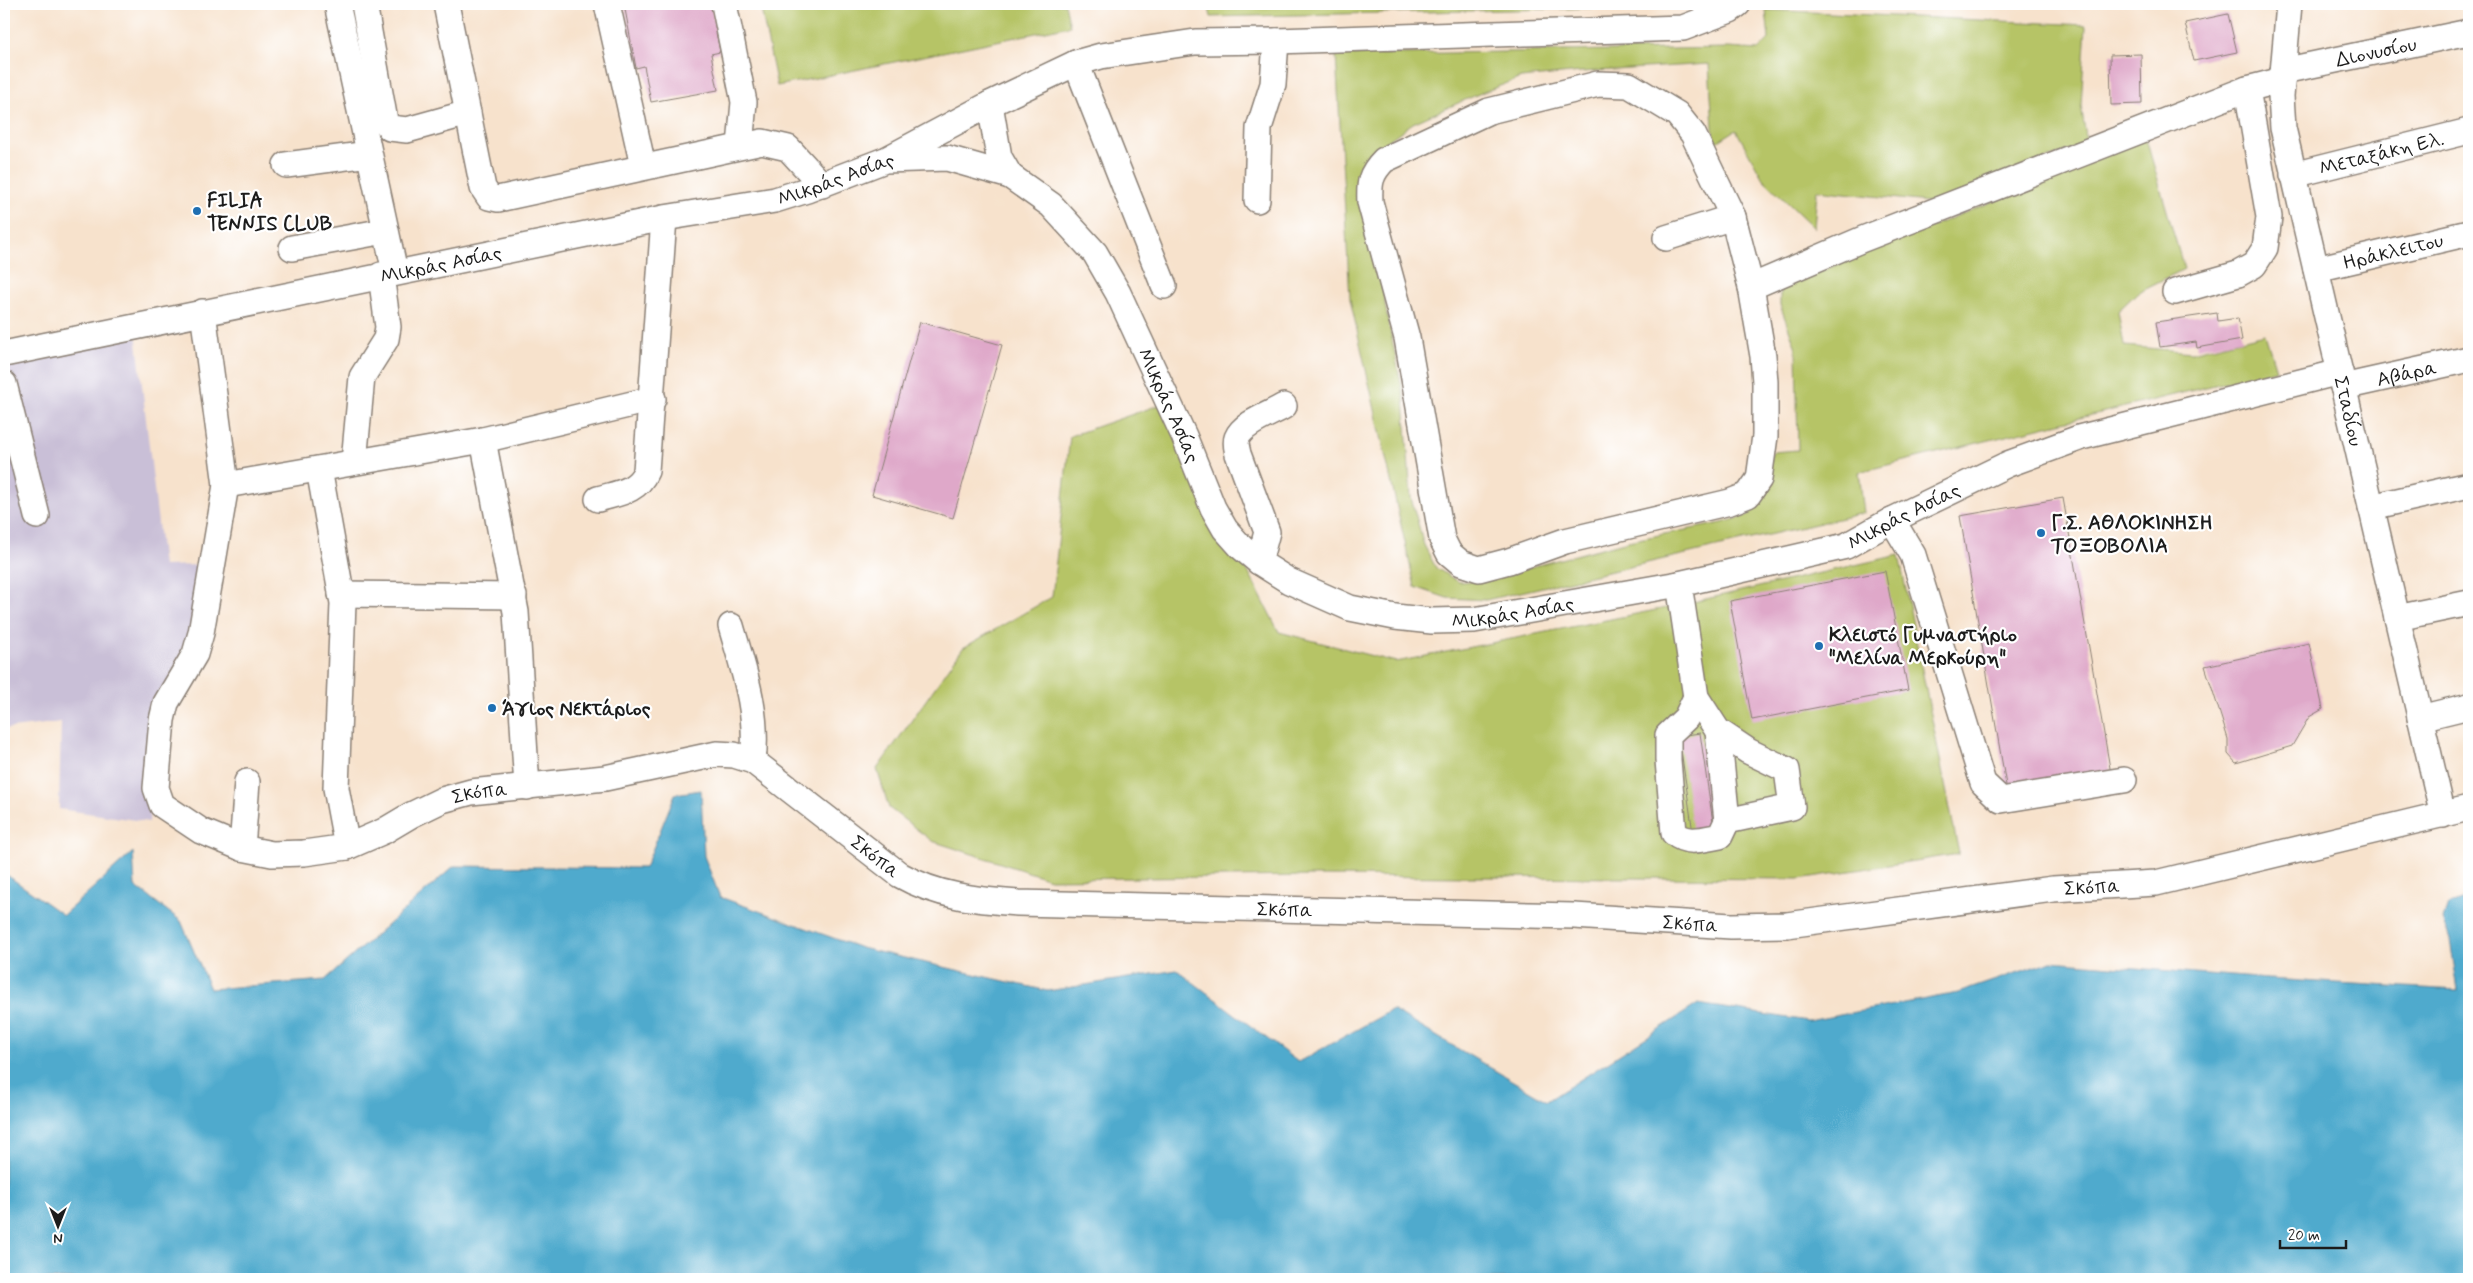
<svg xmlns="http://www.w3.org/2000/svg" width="2473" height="1283" viewBox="0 0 2473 1283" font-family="Mynerve,sans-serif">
<rect width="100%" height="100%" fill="#fff"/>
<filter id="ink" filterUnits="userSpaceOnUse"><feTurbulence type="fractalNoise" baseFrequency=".02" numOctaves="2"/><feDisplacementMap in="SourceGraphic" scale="10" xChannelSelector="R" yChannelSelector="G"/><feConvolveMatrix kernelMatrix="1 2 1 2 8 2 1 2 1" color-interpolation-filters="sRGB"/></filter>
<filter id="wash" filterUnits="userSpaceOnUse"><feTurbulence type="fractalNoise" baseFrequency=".0096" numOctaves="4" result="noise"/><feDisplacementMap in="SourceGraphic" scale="20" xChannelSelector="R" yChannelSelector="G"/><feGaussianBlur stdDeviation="1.12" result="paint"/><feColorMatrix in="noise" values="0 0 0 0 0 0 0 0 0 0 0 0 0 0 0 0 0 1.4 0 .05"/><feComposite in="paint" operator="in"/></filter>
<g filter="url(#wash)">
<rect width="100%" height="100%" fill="#f7e2cc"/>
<polygon fill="#c9bfd7" points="136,333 163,566 200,565 192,646 158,713 149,822 59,809 61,722 4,729 4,360"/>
<g fill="#b6c466" stroke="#697041">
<polygon points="760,4 1065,4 1070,26 777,86"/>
<polygon points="1208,4 1688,4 1684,6 1211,17"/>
<polygon points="1766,10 2086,25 2081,105 2087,143 1936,203 1817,190 1814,228 1763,179 1736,130 1714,144 1709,64 1581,72 1521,78 1481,93 1413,123 1383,144 1364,171 1386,310 1404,398 1411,498 1424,545 1436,568 1459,582 1482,580 1628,541 1722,523 1749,515 1766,490 1772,452 1798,450 1796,348 1780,305 1780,288 2146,139 2184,269 2138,292 2118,311 2124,346 2192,352 2265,334 2276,370 1859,472 1864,513 1486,600 1447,598 1415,587 1350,299 1336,55 1728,48 1758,50 1769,39"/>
<polygon points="1162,404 1279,632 1396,662 1671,607 1899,555 1959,854 1799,879 1316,876 1050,879 932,841 889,808 877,769 963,648 1052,597 1070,436"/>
</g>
<polygon fill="#50aacd" stroke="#366374" points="701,790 704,856 720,897 861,948 1048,991 1177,970 1298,1062 1392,1010 1547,1101 1698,1004 1808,1021 1958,993 2051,961 2268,979 2458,990 2450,940 2443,920 2448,905 2469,897 2469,1279 4,1279 4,873 63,915 133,852 135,886 181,921 210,989 325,980 454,866 645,868 675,794"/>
<g id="blocks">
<g fill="#dfa8c9">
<polygon points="624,4 711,4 720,52 711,54 718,90 651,102 644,66 636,68"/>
<polygon points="2228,14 2237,52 2194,61 2185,23"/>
<polygon points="2141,54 2142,104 2111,105 2110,55"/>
<polygon points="2217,313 2218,321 2238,318 2242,340 2197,348 2196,342 2160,347 2156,322"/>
<polygon points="920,322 1002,345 953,518 872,495"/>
<polygon points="2063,498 2111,774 2007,791 1960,516"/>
<polygon points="1885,571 1908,690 1752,720 1730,601"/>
<polygon points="2309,643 2323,709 2309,717 2292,746 2236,763 2228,754 2228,739 2205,666"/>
<polygon points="1700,733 1714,830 1693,833 1679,736"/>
</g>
</g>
</g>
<g filter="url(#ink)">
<use href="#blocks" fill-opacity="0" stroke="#8a7f74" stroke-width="1"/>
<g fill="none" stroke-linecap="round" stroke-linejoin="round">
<defs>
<g id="minor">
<polyline points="337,4 395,272"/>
<polyline points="364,4 385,121 390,128 407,130 468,113"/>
<polyline points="446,4 483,188 489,197 498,199 762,142 788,148 822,185"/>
<polyline points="607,4 643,166"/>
<polyline points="724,4 744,102 740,146"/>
<path id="s1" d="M2289,4l-8,92 2,32 160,687"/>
<polyline points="1076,63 1164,286"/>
<path id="s2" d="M2283,71l186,-39"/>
<path d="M1598,84l31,1 48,29 16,20 40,83 18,70 12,69 2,26v54l-6,43 -11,16 -18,7 -165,39 -56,20 -30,8 -18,-6 -12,-10 -7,-14 -35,-201 -37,-136c-1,-19 0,-28 14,-42l105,-49z"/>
<polyline points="990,104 999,157 1010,176"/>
<polyline points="889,158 990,104 1076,63 1101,56 1195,42 1276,41 1683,28 1730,10 1738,4"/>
<polyline points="286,165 369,154"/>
<path id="s3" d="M2293,175l176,-44"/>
<polyline points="1257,200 1259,128 1273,84 1276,41"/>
<polyline points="1666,238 1733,217"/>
<polyline points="292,248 385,231"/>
<path id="s4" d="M2316,269l153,-36"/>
<polyline points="1751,287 1863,239 2247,89 2282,80"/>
<polyline points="2175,292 2238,274 2254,265 2265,248 2269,217 2247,89"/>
<path id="s5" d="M203,312l23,173 -25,148 -6,21 -29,49 -4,17 -6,68 6,17 39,26 41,17 30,6 32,-1 43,-6 37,-16 27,-16 31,-15 29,-8 134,-14 112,-24 17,1 19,6 147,114c37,21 76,25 118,28l556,13 157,10 56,-1 266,-36 103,-6 313,-75"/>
<path id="s6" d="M4,354l660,-136 111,-18 32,-10 78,-30 62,-2 63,18 41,29 44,48 23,40 66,143 29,72 12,21 16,18 18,15 30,19 61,27 45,9 37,4 42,-1 205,-36 167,-38 46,-26 116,-56 74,-27 258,-65"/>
<polyline points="4,384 37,516"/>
<path id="s7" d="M2343,387l126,-28"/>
<polyline points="483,440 516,612 527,787"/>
<polyline points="354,462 362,377 386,339 388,327 381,275"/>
<polyline points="319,469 343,603 336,788 347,847"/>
<polyline points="226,485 483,440 653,399"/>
<path d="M598,499c20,-6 39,-7 48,-28l18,-253"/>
<polyline points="2371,507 2469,485"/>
<polyline points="1892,520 1913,555 1983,783 2001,800 2124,780"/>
<path d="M1259,562l8,-30 -29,-78c-1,-5 -3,-11 -1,-16 6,-15 34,-24 47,-32"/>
<polyline points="1679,584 1696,697 1718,731 1748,751 1787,770 1792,807 1727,821"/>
<polyline points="341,594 514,596"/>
<polyline points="2397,618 2469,603"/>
<path d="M731,626c13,45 28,87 22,135"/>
<path d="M1696,697l-10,21 -18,17v25l6,73c13,12 30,6 46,3l7,-15 -9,-90"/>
<polyline points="2420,718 2469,706"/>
<polyline points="242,848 247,782"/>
</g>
</defs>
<use href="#minor" stroke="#8a7f74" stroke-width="28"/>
<use href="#minor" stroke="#fff" stroke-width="25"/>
</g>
</g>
<g fill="#1f6fb2" stroke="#fff" stroke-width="2">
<circle cx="197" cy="211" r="5"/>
<circle cx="2041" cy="533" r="5"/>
<circle cx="1819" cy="646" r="5"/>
<circle cx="492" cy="708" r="5"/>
</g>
<g text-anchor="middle" stroke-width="4.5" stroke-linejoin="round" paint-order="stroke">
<g font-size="20" fill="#1c1c1c" stroke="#fff">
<text dy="7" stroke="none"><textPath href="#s2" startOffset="95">Διονυσίου</textPath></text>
<text dy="7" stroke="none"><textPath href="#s3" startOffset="91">Μεταξάκη Ελ.</textPath></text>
<text dy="7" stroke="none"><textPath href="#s6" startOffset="851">Μικράς Ασίας</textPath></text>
<text dy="7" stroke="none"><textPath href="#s4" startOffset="79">Ηράκλειτου</textPath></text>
<text dy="7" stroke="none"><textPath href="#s6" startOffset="446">Μικράς Ασίας</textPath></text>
<text dy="7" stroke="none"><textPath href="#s7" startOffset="65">Αβάρα</textPath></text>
<text dy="7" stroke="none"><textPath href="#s6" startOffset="1316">Μικράς Ασίας</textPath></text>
<text dy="7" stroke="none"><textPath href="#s1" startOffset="415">Σταδίου</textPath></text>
<text dy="7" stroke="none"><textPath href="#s6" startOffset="2171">Μικράς Ασίας</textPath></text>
<text dy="7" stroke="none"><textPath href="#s6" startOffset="1766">Μικράς Ασίας</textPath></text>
<text dy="7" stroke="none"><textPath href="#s5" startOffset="849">Σκόπα</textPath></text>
<text dy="7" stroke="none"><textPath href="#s5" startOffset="1282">Σκόπα</textPath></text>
<text dy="7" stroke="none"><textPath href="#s5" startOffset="2512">Σκόπα</textPath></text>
<text dy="7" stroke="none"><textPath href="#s5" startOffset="1702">Σκόπα</textPath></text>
<text dy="7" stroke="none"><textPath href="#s5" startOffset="2108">Σκόπα</textPath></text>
</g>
<g font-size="20" font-weight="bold" fill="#1c1c1c" stroke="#fff" text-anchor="start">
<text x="207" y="207">FILIA<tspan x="207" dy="23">TENNIS CLUB</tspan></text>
<text x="2051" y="529">Γ.Σ. ΑΘΛΟΚΙΝΗΣΗ<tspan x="2051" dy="23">ΤΟΞΟΒΟΛΙΑ</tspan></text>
<text x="1829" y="641">Κλειστό Γυμναστήριο<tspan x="1829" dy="23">"Μελίνα Μερκούρη"</tspan></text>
<text x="502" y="715">Άγιος Νεκτάριος</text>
</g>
</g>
<rect width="2473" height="1283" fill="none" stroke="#fff" stroke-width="20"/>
<g transform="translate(58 1226) rotate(180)" stroke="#ffffff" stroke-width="4" paint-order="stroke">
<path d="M0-4L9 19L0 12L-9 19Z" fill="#1c1c1c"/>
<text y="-8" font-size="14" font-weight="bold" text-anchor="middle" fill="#1c1c1c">N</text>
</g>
<path d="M2280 1240v8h66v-8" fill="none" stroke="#1c1c1c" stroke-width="2.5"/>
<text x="2288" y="1240" font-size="15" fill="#1c1c1c" stroke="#ffffff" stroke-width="4" paint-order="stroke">20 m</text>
</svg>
